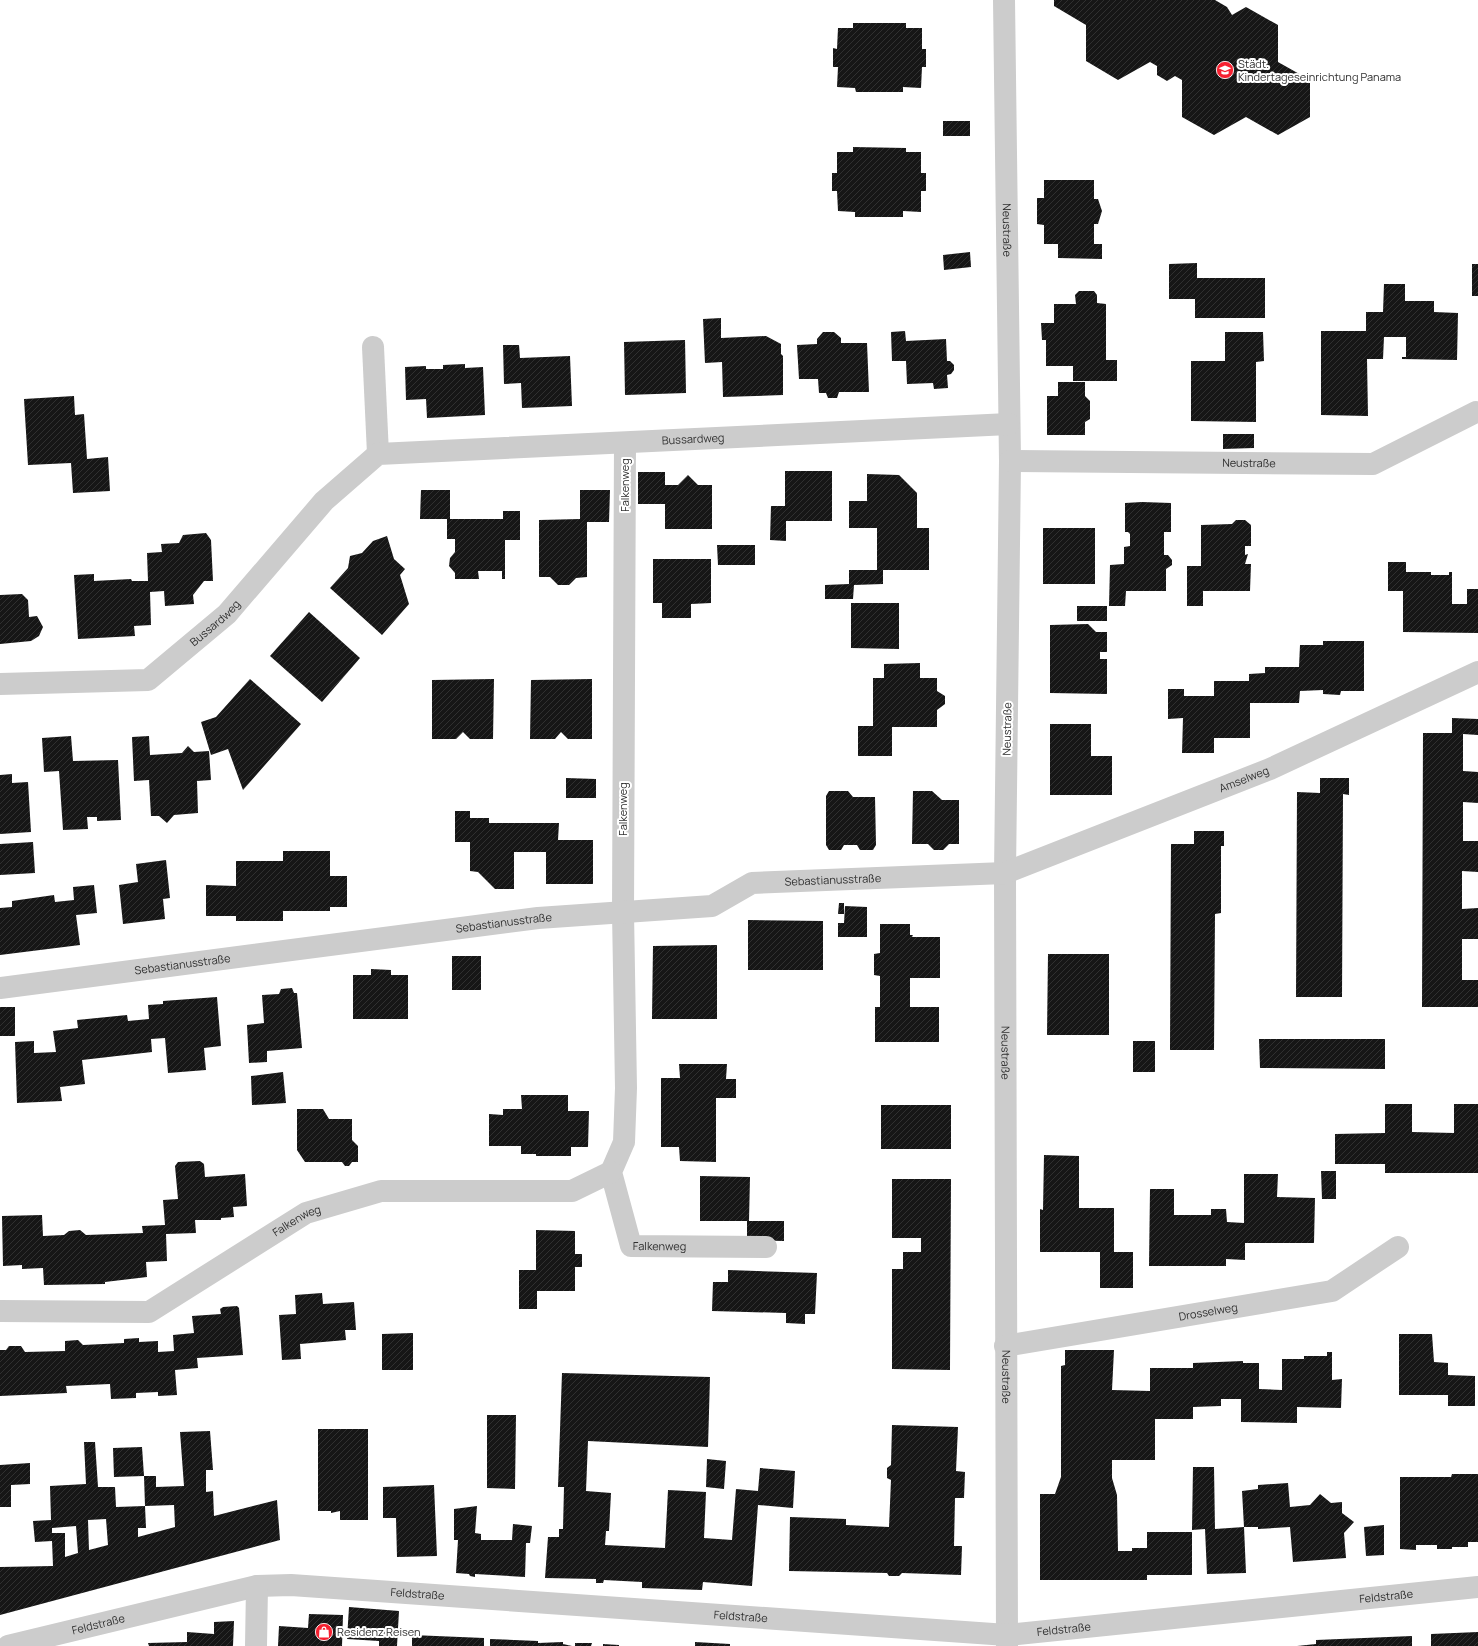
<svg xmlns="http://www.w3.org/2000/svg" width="1478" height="1646" viewBox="0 0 1478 1646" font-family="Manrope,sans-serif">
	<defs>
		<pattern id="building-hatch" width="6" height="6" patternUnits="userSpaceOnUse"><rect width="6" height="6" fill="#161616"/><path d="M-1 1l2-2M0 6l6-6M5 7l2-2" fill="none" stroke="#303030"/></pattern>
	</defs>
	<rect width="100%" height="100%" fill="#fff"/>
	<g fill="url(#building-hatch)" fill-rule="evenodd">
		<polygon points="1054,0 1215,0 1227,7 1232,15 1246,7 1278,25 1278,62 1310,80 1310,117 1278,135 1246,117 1214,135 1182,117 1182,80 1175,76 1167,81 1157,75 1157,66 1150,62 1118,80 1086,61 1086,25 1054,6"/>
		<polygon points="853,23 906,23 906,28 922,28 922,49 926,49 926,67 922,67 921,88 903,87 903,92 856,92 855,88 837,87 838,67 833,67 833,48 837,49 838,28 853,28"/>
		<rect x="943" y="121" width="27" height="15"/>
		<polygon points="853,147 906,148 906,152 921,152 921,173 926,173 926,191 921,191 921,212 903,211 903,217 855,217 855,212 838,211 837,191 832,191 832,173 837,173 837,152 853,152"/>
		<polygon points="1044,180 1094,180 1094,199 1098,199 1102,211 1098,224 1094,224 1094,244 1102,244 1102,259 1058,258 1058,244 1044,244 1044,225 1037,224 1037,198 1044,198"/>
		<polygon points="970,252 971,267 944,270 943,255"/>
		<polygon points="1197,263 1197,278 1265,278 1265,318 1195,318 1195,299 1169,299 1169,264"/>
		<rect x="1472" y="264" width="6" height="32"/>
		<polygon points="1384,284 1405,284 1405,301 1434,301 1434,312 1458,313 1457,360 1402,359 1402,357 1406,357 1406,337 1384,337 1383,359 1367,359 1368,416 1321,415 1321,331 1366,331 1366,312 1383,312"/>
		<polygon points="1079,291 1094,291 1097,295 1097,303 1106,304 1106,360 1117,360 1117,381 1073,381 1073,366 1046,366 1046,340 1042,340 1041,323 1054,323 1054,304 1076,304 1075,295"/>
		<polygon points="721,318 721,338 766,336 781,344 781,354 783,356 783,395 723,397 722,362 705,363 703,319"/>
		<polygon points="905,331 906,341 946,339 947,361 950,361 954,365 954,370 951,374 947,375 948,388 934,389 933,383 907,384 906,361 892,361 891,332"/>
		<polygon points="823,332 834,332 841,338 841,343 867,343 869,392 839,392 837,398 828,398 826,393 819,393 818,379 799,379 797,345 817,344 817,339"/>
		<polygon points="1225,332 1263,332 1264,361 1256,362 1256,422 1191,421 1191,361 1225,361"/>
		<polygon points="685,340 686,393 625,395 624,342"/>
		<polygon points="503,345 519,345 520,358 570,356 572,406 522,408 521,383 504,384"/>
		<polygon points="465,364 465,368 483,367 485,415 427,418 426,399 406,400 405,367 426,366 426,369 443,369 443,365"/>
		<polygon points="1058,382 1085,382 1085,396 1090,401 1090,419 1085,422 1085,435 1047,435 1047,396 1058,396"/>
		<polygon points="74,396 75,415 84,414 87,459 108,457 110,491 73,493 71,463 28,465 24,399"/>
		<polygon points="1223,434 1254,434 1254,448 1223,449"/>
		<polygon points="785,471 832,471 832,521 786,521 786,541 770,540 771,506 785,506"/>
		<polygon points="638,472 665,472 665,485 678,485 688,475 698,485 712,485 712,529 665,529 665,504 638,504"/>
		<polygon points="867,474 899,475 917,493 917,528 929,528 929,570 883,570 883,584 854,585 853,599 825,599 825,585 849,584 849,570 877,570 877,528 849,528 849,501 867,501"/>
		<polygon points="421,490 450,490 450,519 503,519 503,511 520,511 520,540 505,540 505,579 502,579 502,571 478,571 479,579 455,579 455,573 449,566 450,558 455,552 455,539 447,539 447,519 420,519"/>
		<polygon points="580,490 610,490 609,522 587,522 587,577 576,578 569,585 558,585 550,577 539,577 539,520 580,519"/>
		<polygon points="1142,502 1171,503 1171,532 1164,532 1164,555 1168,555 1172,560 1172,565 1166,569 1166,591 1126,591 1125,606 1109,606 1110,565 1124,564 1124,547 1130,546 1130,534 1128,532 1125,532 1125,503"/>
		<polygon points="1236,520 1245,520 1251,525 1251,546 1245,546 1245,555 1248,554 1245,564 1251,564 1250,591 1203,591 1203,606 1187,606 1187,566 1201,566 1201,525 1232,524"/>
		<rect x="1043" y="528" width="52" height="56"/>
		<polygon points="206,533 211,540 213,581 204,581 193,595 194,604 165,606 164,591 150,592 151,625 134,626 135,636 78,639 74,575 94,574 94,581 131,579 132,581 148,581 147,553 162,552 161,544 179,543 183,535"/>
		<polygon points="387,536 394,559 405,569 400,575 409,604 382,635 330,588 348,568 350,556 362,553 373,541"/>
		<polygon points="717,545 755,545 755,565 718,565"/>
		<polygon points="653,559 711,559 711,603 691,604 691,618 662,618 662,603 653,603"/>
		<polygon points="1388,562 1406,562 1406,572 1431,572 1431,575 1449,575 1449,572 1452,572 1452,604 1467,604 1467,589 1478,589 1478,633 1403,632 1403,591 1388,591"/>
		<polygon points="22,594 28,600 29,617 37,616 43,627 39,636 31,641 0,644 0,595"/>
		<polygon points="851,603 899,603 899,649 851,648"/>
		<rect x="1077" y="606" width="30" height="15"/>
		<polygon points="309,612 360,658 322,702 270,656"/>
		<polygon points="1088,624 1096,632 1107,632 1107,652 1100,652 1100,659 1107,659 1107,694 1050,693 1050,625"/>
		<polygon points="1323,641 1364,641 1364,691 1341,691 1340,695 1323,694 1323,690 1300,691 1299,703 1250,703 1250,738 1214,738 1214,753 1182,753 1183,718 1168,719 1168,689 1184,689 1184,696 1214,696 1214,681 1249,681 1249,674 1265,673 1265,667 1299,667 1300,645 1323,645"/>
		<polygon points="920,663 920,678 937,678 937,691 945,696 945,704 937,710 937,727 892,727 892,756 858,756 858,726 873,726 873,678 884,678 884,664"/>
		<polygon points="250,679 301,724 243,790 228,749 211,755 201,722 216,717"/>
		<polygon points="494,679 493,739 470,739 463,732 456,739 432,739 432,680"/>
		<polygon points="592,679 592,739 568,739 561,732 555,739 530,739 531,680"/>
		<polygon points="1452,718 1478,719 1478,735 1463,734 1463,771 1478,772 1478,803 1463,802 1463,841 1478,841 1478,872 1462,871 1462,909 1478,908 1478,939 1462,939 1462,980 1478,980 1478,1007 1422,1007 1423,733 1452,733"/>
		<polygon points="1050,724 1091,724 1091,756 1112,756 1112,795 1050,795"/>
		<polygon points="71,736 73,761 118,760 121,820 97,821 97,817 87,817 88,829 63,830 59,771 44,772 42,738"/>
		<polygon points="149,736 150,755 182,753 188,746 194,752 209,751 211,780 197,781 198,813 174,815 167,823 159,816 151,816 149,780 134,781 132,737"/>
		<polygon points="12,774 12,783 28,782 31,832 0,834 0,775"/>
		<polygon points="566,778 596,779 596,798 566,798"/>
		<polygon points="1320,778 1349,778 1349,795 1343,794 1342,997 1296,997 1297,792 1320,793"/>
		<polygon points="829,791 848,791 853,797 875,797 876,845 873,850 860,850 857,845 844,845 841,850 829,850 826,845 826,796"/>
		<polygon points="913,791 932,791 942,800 959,800 959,844 949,844 943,850 934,850 928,844 912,844"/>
		<polygon points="455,811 470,811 470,818 489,818 489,823 559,823 558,840 593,840 593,884 546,884 546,852 514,852 514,889 495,889 478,872 470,871 470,842 455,842"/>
		<polygon points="1194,831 1224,831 1224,846 1221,846 1221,913 1215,914 1214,1050 1170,1050 1171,844 1194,844"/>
		<polygon points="33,842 35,873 0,875 0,844"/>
		<polygon points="283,851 330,851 330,876 347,876 347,907 330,907 330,911 283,911 283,921 236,921 236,916 206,916 206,885 236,886 236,861 283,861"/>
		<polygon points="166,860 170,898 163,899 165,919 123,924 119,885 138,882 136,864"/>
		<polygon points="94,885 97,913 76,915 80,945 0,955 0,908 12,907 12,901 54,895 55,902 74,900 73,887"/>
		<polygon points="839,903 844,903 844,914 838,914"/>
		<polygon points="845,906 867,907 867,937 838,937 838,923 844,923"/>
		<polygon points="748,920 823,921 823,970 748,970"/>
		<polygon points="880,924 910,924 910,935 913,935 912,937 940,937 940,978 910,978 910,1007 939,1007 939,1042 875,1042 875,1007 880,1007 880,976 874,975 874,954 880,953"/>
		<polygon points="717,945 717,1019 652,1019 653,946"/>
		<polygon points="1048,954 1109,954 1109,1035 1047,1035"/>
		<rect x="452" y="956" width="29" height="34"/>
		<polygon points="371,969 391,970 391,975 408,975 408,1019 353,1019 353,975 371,975"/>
		<polygon points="292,988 294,993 297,993 302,1048 267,1051 267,1062 249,1063 247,1025 264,1023 262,995 279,994 281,989"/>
		<polygon points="217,997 221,1046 204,1048 206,1070 168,1073 165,1038 151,1039 152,1052 82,1060 85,1084 60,1087 62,1101 17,1103 15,1042 34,1041 34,1053 56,1052 53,1031 78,1028 77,1020 127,1015 128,1021 149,1019 148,1005 163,1004 163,1001"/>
		<rect x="0" y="1007" width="15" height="29"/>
		<polygon points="1259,1039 1385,1039 1385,1069 1260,1068"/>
		<rect x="1133" y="1041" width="22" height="31"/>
		<polygon points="679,1064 727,1064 726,1079 736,1079 736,1098 716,1098 716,1162 680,1161 679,1147 661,1147 661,1078 680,1078"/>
		<polygon points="283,1072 286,1103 252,1105 251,1076"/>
		<polygon points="521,1095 568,1095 568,1111 589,1111 588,1147 571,1147 571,1156 536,1156 536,1154 521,1154 521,1146 489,1146 489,1114 503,1115 503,1109 522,1109"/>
		<polygon points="1385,1104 1412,1104 1412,1132 1454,1133 1454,1104 1478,1104 1478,1173 1385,1173 1385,1164 1335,1164 1335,1134 1385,1133"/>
		<rect x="881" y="1105" width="70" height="44"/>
		<polygon points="297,1109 323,1109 329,1119 352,1119 352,1140 358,1146 358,1162 352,1162 349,1166 345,1166 342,1162 305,1162 297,1150"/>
		<polygon points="1044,1155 1079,1156 1079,1208 1114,1208 1114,1252 1133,1252 1133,1288 1100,1288 1100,1252 1040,1252 1040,1209 1043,1210"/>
		<polygon points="200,1161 204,1164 205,1177 245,1174 247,1206 233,1207 234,1217 221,1218 221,1220 195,1220 196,1233 166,1234 167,1261 146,1262 147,1277 105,1282 105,1284 44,1285 43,1268 22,1269 22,1265 3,1266 2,1216 42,1215 43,1236 64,1235 69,1231 80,1230 86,1235 143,1233 142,1226 165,1225 163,1200 178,1199 175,1166 178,1162"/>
		<polygon points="1321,1171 1336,1171 1336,1199 1322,1199"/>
		<polygon points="1244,1174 1278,1174 1277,1197 1315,1198 1314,1243 1245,1243 1245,1260 1226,1259 1226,1266 1149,1266 1150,1189 1174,1189 1174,1215 1211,1215 1211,1209 1226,1209 1227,1222 1244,1223"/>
		<polygon points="700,1176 750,1177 749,1221 784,1221 784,1241 747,1240 747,1221 700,1221"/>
		<polygon points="892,1179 951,1179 950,1370 892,1369 892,1269 903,1269 903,1252 921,1252 921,1238 892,1238"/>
		<polygon points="536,1230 575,1231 575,1254 582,1254 582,1267 575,1267 575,1291 537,1291 537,1309 519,1309 519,1270 536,1270"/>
		<polygon points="728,1270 817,1273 815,1314 805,1314 805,1324 786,1323 786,1313 712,1311 713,1282 728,1282"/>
		<polygon points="322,1293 323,1304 354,1302 356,1330 345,1330 346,1340 300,1344 301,1359 282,1360 279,1315 296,1314 295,1295"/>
		<polygon points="237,1306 239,1308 243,1355 197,1358 198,1368 175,1370 177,1395 158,1396 158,1392 136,1393 136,1398 111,1399 110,1384 66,1386 67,1393 0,1396 0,1350 6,1350 9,1346 21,1346 25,1352 65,1351 65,1341 78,1340 83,1345 124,1343 124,1339 139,1338 139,1342 158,1341 158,1352 174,1351 173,1335 194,1333 192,1316 221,1314 220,1309 223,1307"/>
		<polygon points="413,1333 413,1370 382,1370 382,1334"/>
		<polygon points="1399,1334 1432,1334 1434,1362 1448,1363 1448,1375 1475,1376 1475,1406 1448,1406 1448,1395 1399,1395"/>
		<polygon points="1065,1350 1114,1350 1112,1390 1150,1391 1150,1368 1193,1368 1193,1363 1243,1361 1243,1363 1259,1363 1259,1389 1282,1390 1282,1359 1304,1359 1304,1356 1327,1356 1327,1352 1332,1352 1332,1380 1342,1379 1341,1408 1297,1407 1297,1423 1241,1422 1241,1399 1221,1399 1221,1406 1193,1407 1193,1419 1155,1419 1155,1460 1112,1460 1112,1478 1117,1495 1118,1551 1132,1551 1132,1548 1147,1548 1147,1532 1192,1532 1192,1575 1147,1575 1147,1580 1040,1580 1040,1494 1055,1494 1061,1477 1061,1366 1065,1365"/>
		<polygon points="562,1373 710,1377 708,1447 588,1441 586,1491 611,1493 609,1531 606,1531 605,1545 665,1548 668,1490 706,1492 704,1538 732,1540 736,1489 758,1491 760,1468 795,1471 793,1508 758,1505 752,1586 703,1582 702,1590 642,1588 642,1582 604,1580 603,1583 596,1583 596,1579 545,1578 548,1537 559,1537 559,1529 563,1529 564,1487 558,1487"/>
		<polygon points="487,1415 516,1415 515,1489 487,1488"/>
		<polygon points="892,1425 958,1427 956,1471 965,1472 964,1498 955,1498 954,1546 962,1546 961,1575 902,1573 899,1576 889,1576 887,1573 789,1571 790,1517 846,1519 846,1525 889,1527 891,1480 887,1478 887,1468 891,1465"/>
		<polygon points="318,1429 368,1429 368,1520 340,1520 340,1511 331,1513 331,1511 318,1511"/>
		<path d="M 210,1431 L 213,1470 L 206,1470 L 206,1492 L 213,1491 L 214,1516 L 277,1500 L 280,1540 L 0,1615 L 0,1567 L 53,1566 L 52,1541 L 35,1542 L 33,1521 L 51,1520 L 50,1486 L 86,1484 L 84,1442 L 95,1442 L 98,1487 L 115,1487 L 116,1507 L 145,1506 L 146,1528 L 138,1528 L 138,1537 L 175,1527 L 174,1505 L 145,1506 L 144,1476 L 156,1476 L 156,1487 L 184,1486 L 180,1432 ZM 106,1519 L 108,1545 L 89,1550 L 88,1520 ZM 76,1526 L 78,1553 L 65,1557 L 65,1533 L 52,1533 L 52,1528 Z"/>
		<polygon points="142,1447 144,1476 114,1477 113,1448"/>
		<polygon points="707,1459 726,1461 724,1489 706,1487"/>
		<polygon points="30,1463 30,1484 11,1485 11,1507 0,1507 0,1465"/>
		<polygon points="1193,1467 1214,1467 1215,1529 1244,1527 1246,1573 1207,1574 1205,1529 1192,1530"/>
		<polygon points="1452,1474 1478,1474 1478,1542 1468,1542 1468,1547 1452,1547 1452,1549 1437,1549 1437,1545 1416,1545 1416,1550 1400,1549 1400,1477 1451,1477"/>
		<polygon points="1288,1483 1290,1507 1310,1505 1320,1494 1331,1503 1342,1502 1342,1513 1354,1522 1344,1533 1346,1558 1293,1562 1290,1527 1258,1529 1258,1527 1244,1527 1242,1491 1258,1489 1258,1485"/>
		<polygon points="434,1485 437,1556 397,1557 396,1518 383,1518 383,1487"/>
		<polygon points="477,1506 475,1533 481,1534 481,1540 512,1540 513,1524 532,1526 530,1543 526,1543 525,1577 475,1574 475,1577 470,1576 469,1574 456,1573 458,1540 454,1540 454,1509"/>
		<polygon points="1384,1525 1384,1555 1366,1556 1364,1527"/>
		<polygon points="349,1607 399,1611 397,1646 379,1646 379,1641 347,1639"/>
		<polygon points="309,1614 343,1615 342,1646 278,1646 279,1626 308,1628"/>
		<polygon points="234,1621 233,1646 149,1646 148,1643 187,1642 187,1632 214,1634 214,1622"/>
		<polygon points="1478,1632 1478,1646 1431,1646 1431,1634"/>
		<polygon points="412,1635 484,1638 484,1646 412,1646"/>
		<polygon points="1412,1636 1412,1646 1297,1646 1316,1644 1316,1640"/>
		<polygon points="490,1639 538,1641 538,1643 563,1642 563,1644 572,1646 490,1646"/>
		<polygon points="695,1642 730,1644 730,1646 695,1646"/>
		<polygon points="575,1643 592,1643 591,1646 575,1646"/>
		<polygon points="603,1644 619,1645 619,1646 603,1646"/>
	</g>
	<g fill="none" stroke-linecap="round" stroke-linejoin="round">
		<g stroke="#ccc" stroke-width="22">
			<path id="s1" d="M 1004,0 L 1010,461 L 1005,873 L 1007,1646"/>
			<polyline points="373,347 378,454"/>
			<path id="s2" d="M 625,443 L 623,912 L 626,1088 L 624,1142 L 611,1172 L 631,1246 L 766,1247"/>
			<path id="s3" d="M 1010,461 L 1373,464 L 1476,412"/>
			<path id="s4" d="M 0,684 L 148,680 L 227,614 L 324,501 L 378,454 L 1009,424"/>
			<path id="s5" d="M 0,988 L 538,918 L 712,906 L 752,883 L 1005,873 L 1270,769 L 1478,672"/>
			<path id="s6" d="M 0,1311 L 149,1312 L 306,1213 L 381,1191 L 572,1191 L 611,1172"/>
			<path id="s7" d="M 1005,1346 L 1332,1291 L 1398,1247"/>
			<path id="s8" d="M 8,1646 L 257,1586 L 291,1585 L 1007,1635 L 1478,1587"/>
			<polyline points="256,1646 257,1586"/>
		</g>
	</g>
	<defs>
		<symbol id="school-disc" viewBox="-11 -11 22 22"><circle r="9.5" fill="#f62131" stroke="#fff"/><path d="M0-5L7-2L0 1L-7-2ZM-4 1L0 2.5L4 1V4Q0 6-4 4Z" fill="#fff"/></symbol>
		<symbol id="shop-disc" viewBox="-11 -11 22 22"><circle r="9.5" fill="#f62131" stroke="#fff"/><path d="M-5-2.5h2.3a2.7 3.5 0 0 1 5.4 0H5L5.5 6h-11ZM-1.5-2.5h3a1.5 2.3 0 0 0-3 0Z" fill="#fff"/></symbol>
	</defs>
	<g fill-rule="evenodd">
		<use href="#school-disc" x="1215" y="60" width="20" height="20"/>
		<use href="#shop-disc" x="314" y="1622" width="20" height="20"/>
	</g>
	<g text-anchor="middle" stroke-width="4" stroke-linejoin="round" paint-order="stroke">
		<g font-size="11" fill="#2f2f2f" stroke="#fff" text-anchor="start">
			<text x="1238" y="68">Städt.<tspan x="1238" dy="13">Kindertageseinrichtung Panama</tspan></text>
			<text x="337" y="1636">Residenz Reisen</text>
		</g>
		<g font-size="11" fill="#2f2f2f" stroke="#fff">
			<text dy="4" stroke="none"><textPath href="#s1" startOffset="230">Neustraße</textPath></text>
			<text dy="4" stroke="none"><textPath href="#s4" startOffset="787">Bussardweg</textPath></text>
			<text dy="4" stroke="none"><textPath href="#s3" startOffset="239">Neustraße</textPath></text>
			<text transform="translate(625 485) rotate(-90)" y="4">Falkenweg</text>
			<text dy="4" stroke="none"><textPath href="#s4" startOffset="236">Bussardweg</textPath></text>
			<text transform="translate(1007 729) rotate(-89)" y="4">Neustraße</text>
			<text dy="4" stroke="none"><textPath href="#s5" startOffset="1273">Amselweg</textPath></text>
			<text transform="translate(623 809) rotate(-90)" y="4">Falkenweg</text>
			<text dy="4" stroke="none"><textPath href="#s5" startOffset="844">Sebastianusstraße</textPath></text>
			<text dy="4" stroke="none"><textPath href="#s5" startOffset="508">Sebastianusstraße</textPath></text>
			<text dy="4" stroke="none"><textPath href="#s5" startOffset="184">Sebastianusstraße</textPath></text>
			<text dy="4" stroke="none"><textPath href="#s1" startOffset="1053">Neustraße</textPath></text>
			<text dy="4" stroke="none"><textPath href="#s6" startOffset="323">Falkenweg</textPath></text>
			<text dy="4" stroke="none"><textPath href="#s2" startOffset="837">Falkenweg</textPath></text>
			<text dy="4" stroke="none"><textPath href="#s7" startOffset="206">Drosselweg</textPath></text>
			<text dy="4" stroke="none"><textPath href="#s1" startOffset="1377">Neustraße</textPath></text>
			<text dy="4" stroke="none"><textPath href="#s8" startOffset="417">Feldstraße</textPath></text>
			<text dy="4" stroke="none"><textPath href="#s8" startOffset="1389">Feldstraße</textPath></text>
			<text dy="4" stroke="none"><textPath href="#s8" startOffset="741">Feldstraße</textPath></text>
			<text dy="4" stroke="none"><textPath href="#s8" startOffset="93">Feldstraße</textPath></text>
			<text dy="4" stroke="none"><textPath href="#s8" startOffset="1065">Feldstraße</textPath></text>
		</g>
	</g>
</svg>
